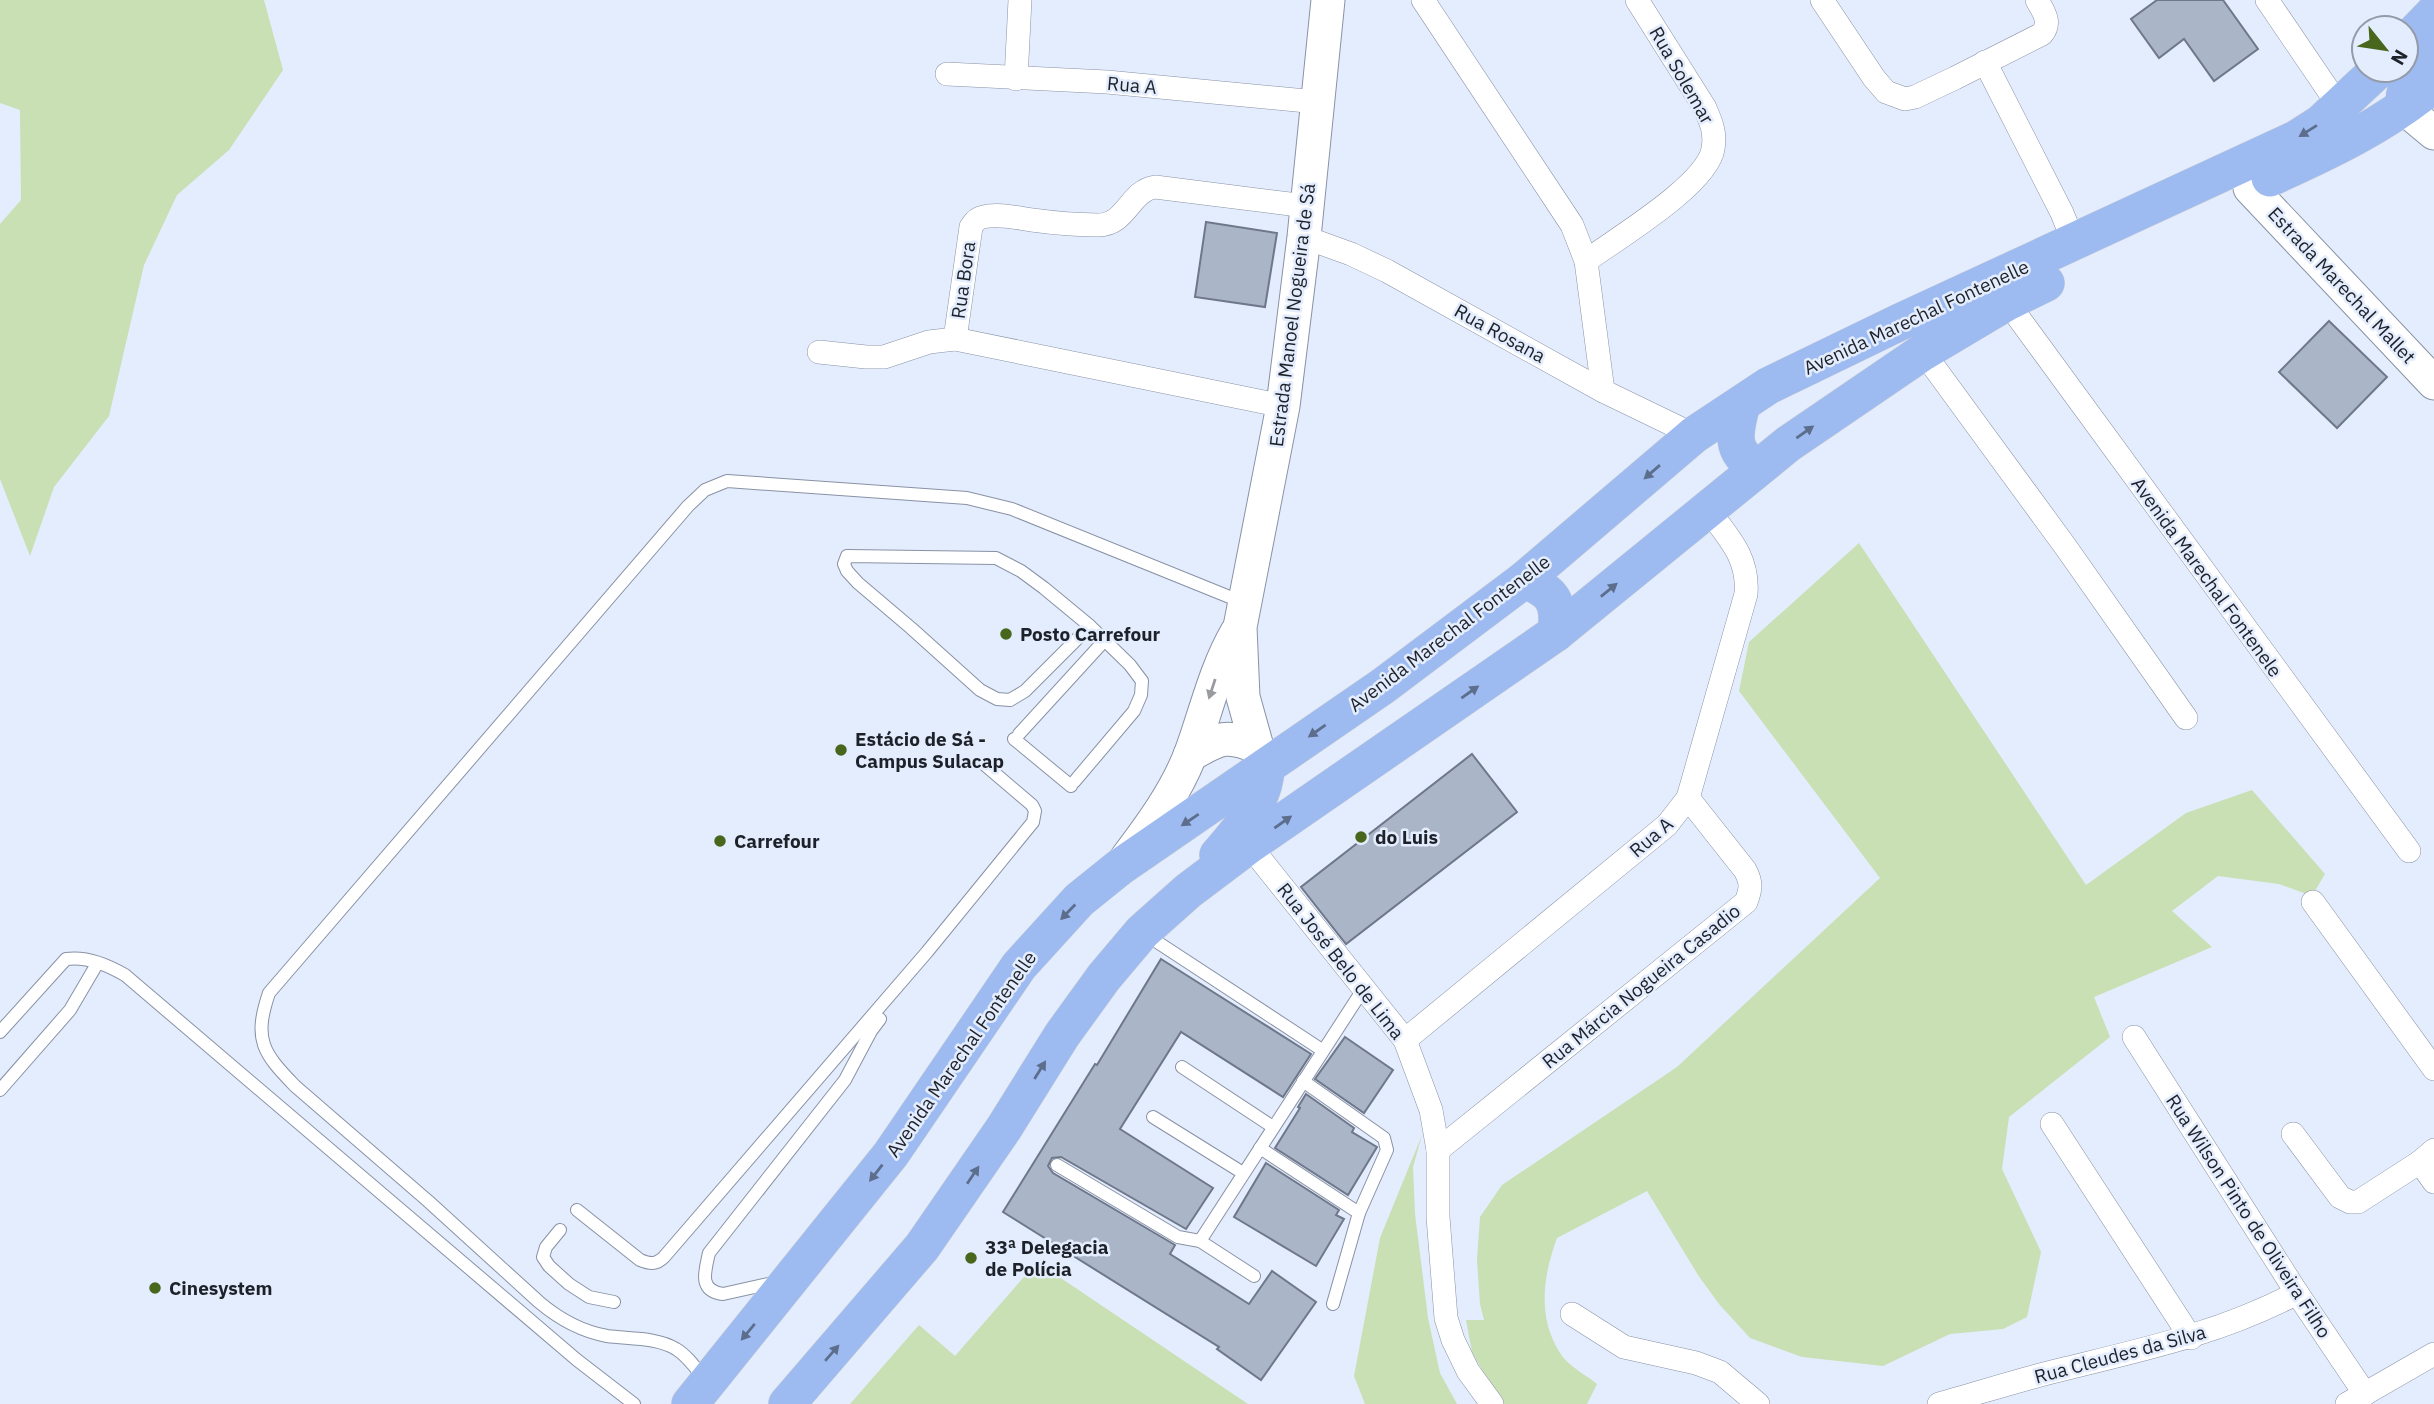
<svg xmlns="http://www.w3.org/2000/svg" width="2434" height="1404" viewBox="0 0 2434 1404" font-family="'IBM Plex Sans',sans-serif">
	<rect width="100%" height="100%" fill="#e4edfd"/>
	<g fill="#c9dfb4">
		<polygon points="0,0 264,0 283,70 229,150 177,195 144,265 109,416 54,487 30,556 0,479 0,224 21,200 20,110 0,103"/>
		<path d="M 1859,543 L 2086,885 L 2186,813 L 2252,790 L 2325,874 L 2312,896 L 2279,884 L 2218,876 L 2172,911 L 2212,947 L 2094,997 L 2110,1037 L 2009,1117 L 2002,1169 L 2041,1252 L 2027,1317 L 2003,1329 L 1950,1334 L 1883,1366 L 1802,1357 L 1750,1338 L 1719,1304 L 1698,1275 L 1647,1191 L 1557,1238 C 1543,1276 1537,1317 1560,1353 C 1567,1365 1586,1375 1597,1384 L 1587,1404 L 1503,1404 L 1499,1401 L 1472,1352 L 1466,1320 L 1484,1320 L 1480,1304 L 1477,1260 L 1480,1217 L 1502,1185 L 1677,1067 L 1880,878 L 1739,691 L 1749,642 Z"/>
		<polygon points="1422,1135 1413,1167 1415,1214 1428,1318 1440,1373 1457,1404 1365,1404 1354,1376 1380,1238"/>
		<polygon points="1037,1262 1248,1404 850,1404 919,1325 955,1356"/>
	</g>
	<g fill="#aab5c8" stroke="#6e788a" stroke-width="2">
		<polygon points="2157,0 2223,0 2258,49 2214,81 2184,39 2159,58 2131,19"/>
		<polygon points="1206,222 1277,233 1265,307 1195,297"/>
		<polygon points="2329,321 2387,377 2337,428 2279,372"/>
		<polygon points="1472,754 1517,812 1346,944 1301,887"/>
		<polygon points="1161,959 1311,1054 1283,1097 1181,1032 1120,1129 1213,1188 1186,1229 1061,1157 1052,1158 1048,1166 1053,1173 1175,1245 1170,1254 1249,1304 1272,1271 1316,1302 1261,1380 1217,1349 1219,1347 1003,1212 1095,1064 1097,1065"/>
		<polygon points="1345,1037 1393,1070 1364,1113 1315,1079"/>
		<polygon points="1306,1094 1354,1128 1352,1132 1377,1147 1348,1195 1275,1148 1300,1108 1298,1107"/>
		<polygon points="1266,1163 1339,1210 1336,1215 1344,1219 1316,1266 1234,1217"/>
	</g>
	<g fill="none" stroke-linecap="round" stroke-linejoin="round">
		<defs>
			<g id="lane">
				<polyline points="1019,734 1104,641"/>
				<polyline points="1014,739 1071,786"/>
				<polyline points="1074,782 1134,711 1141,695 1142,681 1130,665 1090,626 1044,588 1021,571 996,558 847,556 844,564 847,571 858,583 911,628 980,690 997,699 1010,700 1025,691 1090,626"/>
				<polyline points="1145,934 1322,1050"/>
				<path d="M 0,1032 L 66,959 C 86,956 108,965 125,975 L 577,1360 L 634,1404"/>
				<polyline points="1182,1067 1273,1127"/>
				<polyline points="1303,1081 1384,1138 1387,1150 1359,1213 1333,1304"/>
				<polyline points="0,1090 70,1010 97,964"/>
				<polyline points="1153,1117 1243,1173"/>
				<polyline points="1260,1148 1359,1213"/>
				<polyline points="1057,1165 1178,1237 1200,1241 1254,1276"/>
				<path d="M 577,1210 L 640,1260 C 650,1264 656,1265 664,1257 L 927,952 L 1033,822 L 1035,811 L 1032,805 L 985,765"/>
				<polyline points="560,1230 546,1247 543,1257 549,1266 569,1284 589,1297 614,1302"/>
				<polyline points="1200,1241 1364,988"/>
				<path d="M 777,1282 L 723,1294 C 698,1291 705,1271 709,1253 L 845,1080 L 871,1031 L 880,1019"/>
				<path d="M 706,1381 C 697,1370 688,1356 676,1349 C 657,1337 628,1339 607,1336 C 580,1331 559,1319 539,1302 L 428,1201 L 295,1086 C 263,1053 253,1040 269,993 L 688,506 L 705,490 L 727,481 L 967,498 L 1012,509 L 1242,602"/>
			</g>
			<g id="street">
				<polyline points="1423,0 1572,225 1586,261 1603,391"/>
				<path d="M 1822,0 L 1874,78 L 1886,92 L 1905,99 L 1915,97 L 1955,78 L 2042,34 C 2052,22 2043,11 2037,0"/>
				<polyline points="2267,0 2339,106"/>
				<polyline points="1985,62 2062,213 2074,243"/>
				<polyline points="947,74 1107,82 1317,102"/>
				<polyline points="1016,79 1020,0"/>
				<polyline points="1304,237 1351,254 1387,271 1603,391 1694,435"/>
				<path d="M 1586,261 C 1616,239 1707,185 1713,149 C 1716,133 1711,122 1705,108 L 1637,0"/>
				<polyline points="2007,302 2409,851"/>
				<path d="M 955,339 L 971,227 C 974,222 977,218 983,217 C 998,213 1017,218 1032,220 C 1054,223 1076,225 1098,225 C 1127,225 1129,191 1155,187 L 1306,206"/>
				<polyline points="819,352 866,357 884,357 929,342 955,339 1283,406"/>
				<polyline points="1923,352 2065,546 2186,718"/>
				<polyline points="1249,845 1405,1040 1431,1110 1438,1150 1438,1217 1446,1318 1453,1340 1468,1371 1492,1404"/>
				<polyline points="2313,902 2434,1069"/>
				<polyline points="2134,1037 2297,1293 2365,1394"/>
				<path d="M 1405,1040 L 1667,825 L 1688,798 L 1746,594 C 1749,558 1729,538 1708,510"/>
				<polyline points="2052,1124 2191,1338"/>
				<polyline points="2293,1134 2340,1197 2350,1202 2358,1202 2420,1162 2434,1150"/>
				<path d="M 1438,1150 L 1746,902 C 1751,889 1752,883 1745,870 L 1688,798"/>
				<polyline points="2420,1162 2434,1182"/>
				<polyline points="1572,1314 1624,1347 1696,1363 1720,1372 1758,1404"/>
				<path d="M 1939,1404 C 1982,1392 2025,1378 2068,1368 C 2150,1348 2222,1332 2297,1293"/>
				<polyline points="2347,1404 2434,1354"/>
			</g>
			<g id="secondary">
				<polyline points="2404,108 2434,133"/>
				<polyline points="2250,188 2434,383"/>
				<path d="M 1190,755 C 1218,739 1226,733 1257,747"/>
				<polyline points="1266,767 1257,747 1243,697 1240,627 1283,406 1304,237 1328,0"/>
				<path d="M 1126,859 C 1151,826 1176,792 1191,753 C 1206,712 1215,670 1237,632"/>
			</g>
			<g id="primary">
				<polyline points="2406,42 2434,13"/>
				<path d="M 2404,101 C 2404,82 2421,66 2434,53"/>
				<path d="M 2270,178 C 2330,151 2383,126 2434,84"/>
				<path d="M 1742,404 C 1735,430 1728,453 1758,467"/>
				<path d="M 1524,580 C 1553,591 1560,602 1556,633"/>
				<path d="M 1218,855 C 1239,831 1266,800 1266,767"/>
				<polyline points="690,1404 891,1154 1019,966 1079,900 1120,867 1383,686 1524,580 1694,435 1768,386 1900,322 2296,139 2321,123 2378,70"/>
				<polyline points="787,1404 922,1247 1004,1128 1062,1035 1104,977 1142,932 1188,891 1249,845 1556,633 1788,444 1923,352 2007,302 2046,283"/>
			</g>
		</defs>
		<use href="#lane" stroke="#8892a5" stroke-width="14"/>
		<use href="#street" stroke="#8892a5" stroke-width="24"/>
		<use href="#secondary" stroke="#8892a5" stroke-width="35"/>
		<use href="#primary" stroke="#d2d3d4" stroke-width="38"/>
		<use href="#lane" stroke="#fff" stroke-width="12"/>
		<use href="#street" stroke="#fff" stroke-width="23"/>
		<use href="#secondary" stroke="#fff" stroke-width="33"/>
		<use href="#primary" stroke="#9dbaf1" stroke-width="37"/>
	</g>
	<defs><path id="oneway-solid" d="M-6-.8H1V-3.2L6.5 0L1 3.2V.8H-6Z" transform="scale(1.75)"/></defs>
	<g fill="#5d6e8d">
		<use href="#oneway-solid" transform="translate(2308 131) rotate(148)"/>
		<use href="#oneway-solid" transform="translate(1805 432) rotate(-35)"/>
		<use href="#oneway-solid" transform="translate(1652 472) rotate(139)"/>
		<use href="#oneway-solid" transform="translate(1609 590) rotate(-39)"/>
		<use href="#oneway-solid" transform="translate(1470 692) rotate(-35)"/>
		<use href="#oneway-solid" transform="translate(1317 731) rotate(145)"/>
		<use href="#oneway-solid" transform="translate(1190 820) rotate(146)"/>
		<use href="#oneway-solid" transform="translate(1283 822) rotate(-35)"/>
		<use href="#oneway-solid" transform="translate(1068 912) rotate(134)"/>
		<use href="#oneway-solid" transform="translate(1040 1070) rotate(-58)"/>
		<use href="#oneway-solid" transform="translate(876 1173) rotate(128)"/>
		<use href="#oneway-solid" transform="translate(973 1175) rotate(-56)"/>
		<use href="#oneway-solid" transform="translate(748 1332) rotate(130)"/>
		<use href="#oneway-solid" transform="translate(832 1353) rotate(-49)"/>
	</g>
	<use fill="#999b9f" href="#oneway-solid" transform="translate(1212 689) rotate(108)"/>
	<g fill="#48671d" stroke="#e4edfd" stroke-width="2.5">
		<circle cx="1006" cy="634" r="7"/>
		<circle cx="841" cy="750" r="7"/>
		<circle cx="1361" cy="837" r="7"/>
		<circle cx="720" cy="841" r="7"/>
		<circle cx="971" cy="1258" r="7"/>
		<circle cx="155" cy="1288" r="7"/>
	</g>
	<g text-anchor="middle" stroke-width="5" stroke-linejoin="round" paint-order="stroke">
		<g font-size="19" fill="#1d2129" stroke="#e4edfd">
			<text transform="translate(1682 75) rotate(60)" y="7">Rua Solemar</text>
			<text transform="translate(1132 85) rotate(5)" y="7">Rua A</text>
			<text transform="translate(963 280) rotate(-82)" y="7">Rua Bora</text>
			<text transform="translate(2342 285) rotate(47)" y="7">Estrada Marechal Mallet</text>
			<text transform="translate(1292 315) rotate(-83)" y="7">Estrada Manoel Nogueira de Sá</text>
			<text transform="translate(1916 317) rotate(-25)" y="7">Avenida Marechal Fontenelle</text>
			<text transform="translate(1500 333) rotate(29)" y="7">Rua Rosana</text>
			<text transform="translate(2207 577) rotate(54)" y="7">Avenida Marechal Fontenele</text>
			<text transform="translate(1449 633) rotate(-37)" y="7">Avenida Marechal Fontenelle</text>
			<text transform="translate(1651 837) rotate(-41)" y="7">Rua A</text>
			<text transform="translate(1341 961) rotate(52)" y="7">Rua José Belo de Lima</text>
			<text transform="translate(1641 986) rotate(-39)" y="7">Rua Márcia Nogueira Casadio</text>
			<text transform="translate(961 1054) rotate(-55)" y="7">Avenida Marechal Fontenelle</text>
			<text transform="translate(2249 1216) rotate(57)" y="7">Rua Wilson Pinto de Oliveira Filho</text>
			<text transform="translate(2120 1354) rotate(-15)" y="7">Rua Cleudes da Silva</text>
		</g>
		<g font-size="19" font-weight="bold" fill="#1d2129" stroke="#e4edfd" text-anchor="start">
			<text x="1020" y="641">Posto Carrefour</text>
			<text x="855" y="746">Estácio de Sá -<tspan x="855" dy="22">Campus Sulacap</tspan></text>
			<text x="1375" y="844">do Luis</text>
			<text x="734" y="848">Carrefour</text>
			<text x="985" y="1254">33ª Delegacia<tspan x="985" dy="22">de Polícia</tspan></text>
			<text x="169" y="1295">Cinesystem</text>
		</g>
	</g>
	<g transform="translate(2385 49) rotate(120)"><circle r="33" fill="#e4edfd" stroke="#949ba8" stroke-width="2"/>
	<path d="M0-5L12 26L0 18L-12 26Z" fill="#48671d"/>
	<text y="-10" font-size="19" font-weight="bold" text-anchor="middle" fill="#1d2129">N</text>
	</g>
</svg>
